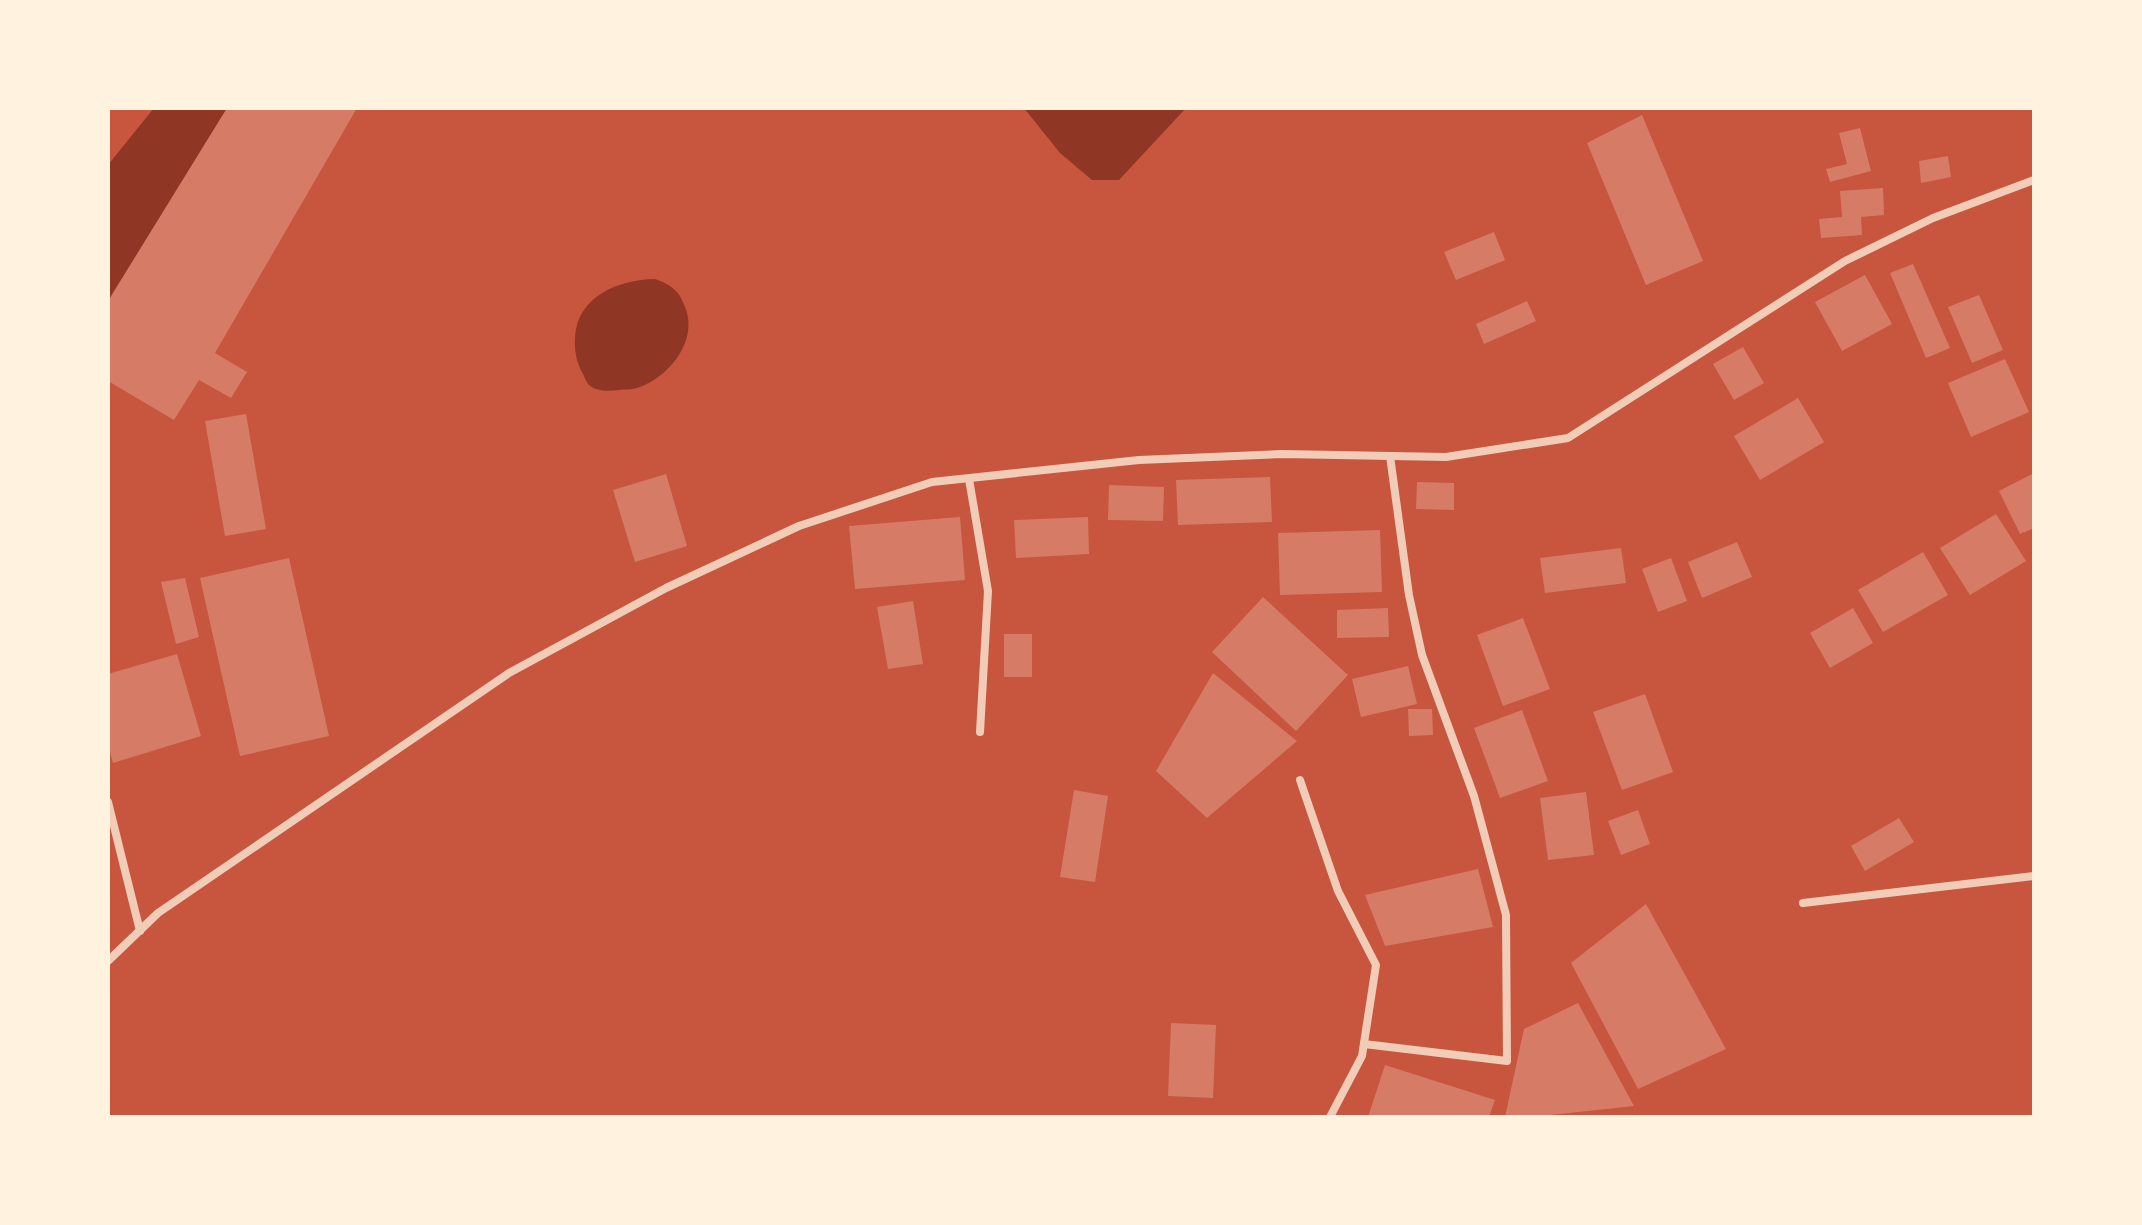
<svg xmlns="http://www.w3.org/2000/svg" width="2142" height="1225" viewBox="0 0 2142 1225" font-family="'Archivo Narrow',sans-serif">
	<rect width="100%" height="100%" fill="#c8553d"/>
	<g fill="#8f3625">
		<polygon points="154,108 259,108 108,326 108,165"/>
		<polygon points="1024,108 1186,108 1119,180 1092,180 1060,153"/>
		<path d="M 655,279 C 671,285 679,290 685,307 C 699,340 669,378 637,388 C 632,390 624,389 619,390 C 609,391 597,392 589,385 C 586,382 585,378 583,374 C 577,364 574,350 575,338 C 577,296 618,280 655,279 Z"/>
	</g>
	<g fill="#d67c66">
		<polygon points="227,108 357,108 215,353 247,372 231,398 199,380 174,420 108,381 108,301"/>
		<polygon points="1642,115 1703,261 1646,285 1587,143"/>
		<polygon points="1860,128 1871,171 1830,182 1826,169 1847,164 1839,133"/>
		<polygon points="1948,156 1951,177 1921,183 1919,161"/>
		<polygon points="1883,188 1884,215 1861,217 1862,235 1821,238 1819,219 1842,217 1840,191"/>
		<polygon points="1494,232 1505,260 1456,280 1444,252"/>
		<polygon points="1913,264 1950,348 1926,358 1890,273"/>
		<polygon points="1865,275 1892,324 1842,351 1815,302"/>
		<polygon points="1979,295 2003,350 1972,363 1948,307"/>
		<polygon points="1527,301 1536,321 1484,344 1476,324"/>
		<polygon points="1743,347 1764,383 1734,400 1713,364"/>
		<polygon points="2005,359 2029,412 1971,437 1948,383"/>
		<polygon points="1798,398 1824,442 1760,480 1734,436"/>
		<polygon points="246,414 266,529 225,536 205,421"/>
		<polygon points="2034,473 2034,528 2020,534 1999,491"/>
		<polygon points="666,474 687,546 635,562 613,490"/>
		<polygon points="1270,477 1272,522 1178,525 1176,480"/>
		<polygon points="1417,482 1454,483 1454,510 1416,509"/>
		<polygon points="1109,485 1164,487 1163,521 1108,520"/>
		<polygon points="1996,514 2026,561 1970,595 1940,548"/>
		<polygon points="960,517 965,580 855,589 849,526"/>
		<polygon points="1088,517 1089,554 1016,558 1014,520"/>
		<polygon points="1380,530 1382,592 1280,595 1278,533"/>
		<polygon points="1737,542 1752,577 1702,598 1688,562"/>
		<polygon points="1621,548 1626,583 1545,593 1540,558"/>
		<polygon points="1923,552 1948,595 1883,632 1858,590"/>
		<polygon points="289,558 329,736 240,756 200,578"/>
		<polygon points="1671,558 1687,601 1658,612 1642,569"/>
		<polygon points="185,578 199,637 176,644 161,582"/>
		<polygon points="1263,597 1348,675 1296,731 1212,652"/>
		<polygon points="913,601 923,664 888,669 877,607"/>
		<polygon points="1388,608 1389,637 1337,638 1337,610"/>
		<polygon points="1853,608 1873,643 1830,668 1810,633"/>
		<polygon points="1523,618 1550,689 1503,706 1477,635"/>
		<rect x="1004" y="634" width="28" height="43"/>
		<polygon points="177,654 201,736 113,763 108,745 108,674"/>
		<polygon points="1408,666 1417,704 1361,717 1352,679"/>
		<polygon points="1213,673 1297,741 1207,818 1156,771"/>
		<polygon points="1645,694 1673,772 1622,790 1593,712"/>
		<polygon points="1408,709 1432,709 1433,735 1409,736"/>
		<polygon points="1522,710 1548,781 1500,798 1474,728"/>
		<polygon points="1074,790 1108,796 1095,882 1060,877"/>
		<polygon points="1586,792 1594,855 1548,860 1540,798"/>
		<polygon points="1638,810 1650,844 1621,855 1608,821"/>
		<polygon points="1899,818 1914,842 1865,871 1851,846"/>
		<polygon points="1478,869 1493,927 1385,946 1365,895"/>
		<polygon points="1646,904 1726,1049 1638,1089 1571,963"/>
		<polygon points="1578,1003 1634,1106 1532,1117 1505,1117 1524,1029"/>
		<polygon points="1171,1023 1216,1025 1213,1098 1168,1096"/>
		<polygon points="1385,1065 1495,1100 1489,1117 1368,1117"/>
	</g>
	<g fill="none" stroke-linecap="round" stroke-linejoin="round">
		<g stroke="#f1ccb7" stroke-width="8">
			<polyline points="969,479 988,591 980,732"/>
			<polyline points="1300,780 1338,891 1376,965 1362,1056 1330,1117"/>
			<polyline points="108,802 140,931"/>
			<polyline points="1803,903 2034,876"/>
			<polyline points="108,961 158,913 509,673 666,588 799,526 932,482 1139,460 1282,454 1446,457 1568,438 1845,261 1933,218 2034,180"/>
			<polyline points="1364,1044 1507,1061 1506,915 1474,796 1422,655 1409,595 1390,456"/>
		</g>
	</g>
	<rect width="2142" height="1225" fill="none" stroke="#fff3e0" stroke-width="220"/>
</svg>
